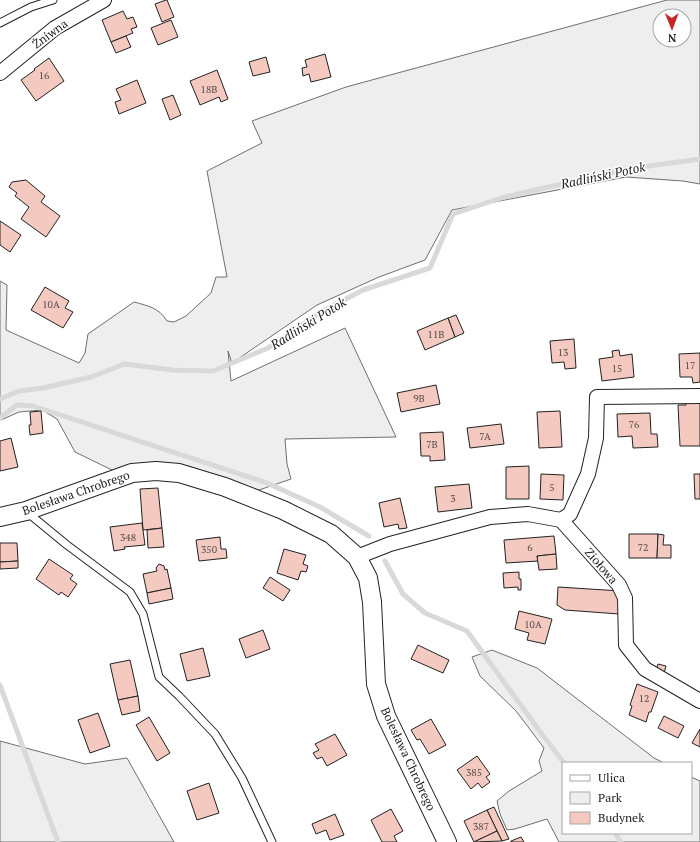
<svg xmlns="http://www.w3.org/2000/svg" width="700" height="842" viewBox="0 0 700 842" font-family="'PT Serif',serif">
	<rect width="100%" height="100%" fill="#fff"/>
	<g fill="#eee" stroke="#6f6f6f" fill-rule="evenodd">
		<path d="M 667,0 L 700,0 L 700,184 L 683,181 L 626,177 L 452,210 L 425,260 L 379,277 L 317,305 L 232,363 L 228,351 L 231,381 L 345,328 L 396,437 L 285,439 L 287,464 L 291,479 L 259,490 L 188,466 L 139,464 L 114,471 L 75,452 L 57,419 L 42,410 L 19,412 L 1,420 L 0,419 L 0,281 L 7,285 L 6,330 L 79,363 L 85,353 L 88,334 L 134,302 C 149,306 159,308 167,321 L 174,322 L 186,316 L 211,293 L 216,277 L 227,277 L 207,171 L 262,143 L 252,121 L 346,87 ZM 660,16 L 684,16 L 684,40 L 660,40 Z"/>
		<polygon points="492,650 537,668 654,758 664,763 563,763 563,833 691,833 691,777 700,781 700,842 559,842 547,819 515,829 507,830 500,814 497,801 509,791 542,771 539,761 544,748 516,711 480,676 472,657"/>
		<polygon points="0,741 85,764 127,758 174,842 0,842"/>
	</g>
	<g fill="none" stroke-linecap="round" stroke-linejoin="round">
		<g stroke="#d9d9d9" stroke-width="5">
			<polyline points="0,399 19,391 43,388 91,377 124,364 173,370 213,371 268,348 321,312 363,290 430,268 453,214 501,198 627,169 700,159"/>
			<polyline points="0,418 17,405 33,406 267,483 320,507 369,536"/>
			<polyline points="385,561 403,594 425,613 467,631 538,729 564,763"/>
			<polyline points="0,685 58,842"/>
			<polyline points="615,833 621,842"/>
		</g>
	</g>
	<g fill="#f3c9c0" stroke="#222">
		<polygon points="166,0 167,0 174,17 162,22 155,4"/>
		<polygon points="123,11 127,19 133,17 137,27 131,29 133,33 111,42 102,20"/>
		<polygon points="171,20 178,37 158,45 151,28"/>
		<polygon points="126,36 131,47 116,53 111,42"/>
		<polygon points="325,54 331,77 311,82 309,74 303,76 302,68 307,67 305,60"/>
		<polygon points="266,57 270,72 253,76 249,62"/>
		<polygon points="49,58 64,81 36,101 21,80 35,70 34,69"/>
		<polygon points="217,70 228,99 221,102 219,97 200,105 190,81"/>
		<polygon points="137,80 146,103 119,114 115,102 121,100 116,89"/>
		<polygon points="173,95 181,115 170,120 162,99"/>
		<polygon points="26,180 45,196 41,202 60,216 46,237 21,219 29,207 15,196 17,193 9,187 12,182"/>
		<polygon points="0,221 21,235 10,252 0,245"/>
		<polygon points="45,287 69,301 65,308 73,312 63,328 31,310"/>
		<polygon points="456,315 464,333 455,337 448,318"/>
		<polygon points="448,318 455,337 425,350 417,331"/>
		<polygon points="574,339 576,368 565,369 564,362 552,363 550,341"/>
		<polygon points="619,350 620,356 632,354 634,377 602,381 599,359 613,357 612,351"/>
		<polygon points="700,353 700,382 693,383 692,377 680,377 679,354"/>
		<polygon points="436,385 440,404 401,412 397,393"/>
		<polygon points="686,399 700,400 700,446 680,446 678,405 686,405"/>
		<polygon points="41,411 43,433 30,435 29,425 31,425 30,412"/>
		<polygon points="560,411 562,447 539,448 537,412"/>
		<polygon points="650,413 651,434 657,434 658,447 633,448 632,436 618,437 617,414"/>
		<polygon points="501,424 504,444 470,448 467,428"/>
		<polygon points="443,432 445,460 430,461 430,456 421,456 420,433"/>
		<polygon points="11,438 18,467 0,471 0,441"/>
		<polygon points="529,466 529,499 506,499 506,467"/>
		<polygon points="541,474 564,475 563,500 540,499"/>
		<polygon points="694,474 700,474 700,499 695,499"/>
		<polygon points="469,484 472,508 438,512 435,487"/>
		<polygon points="158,488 162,528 143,530 140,489"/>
		<polygon points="400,498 407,528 399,529 398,524 384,527 379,503"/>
		<polygon points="142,523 145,545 124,547 125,549 114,551 110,527"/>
		<polygon points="162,528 164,547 148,548 147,530"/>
		<polygon points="629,534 658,534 657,558 629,558"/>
		<polygon points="658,534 664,535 663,545 671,545 671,558 657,558"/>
		<polygon points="554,536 556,554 537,556 538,561 506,563 504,540"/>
		<polygon points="220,537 221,549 226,549 227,558 199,561 196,540"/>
		<polygon points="0,543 17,543 18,561 0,562"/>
		<polygon points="284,549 306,555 303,564 308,566 306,572 301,571 298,580 277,573"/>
		<polygon points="556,554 557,569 539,570 537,556"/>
		<polygon points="49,559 73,575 70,579 77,584 68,597 61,592 59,595 36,579"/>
		<polygon points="18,561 18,568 0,569 0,562"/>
		<polygon points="159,564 164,566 165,570 167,569 171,588 147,593 143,574 157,571 156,568"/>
		<polygon points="519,572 519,579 521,579 521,590 518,590 518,587 504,588 503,573"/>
		<polygon points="270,577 290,590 283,601 263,588"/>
		<polygon points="558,587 621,591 619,614 565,610 557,605"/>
		<polygon points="171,588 173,599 149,604 147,593"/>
		<polygon points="519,611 552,619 545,644 527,640 529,633 515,629"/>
		<polygon points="263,630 270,649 246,658 239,639"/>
		<polygon points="418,645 449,660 443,673 411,659"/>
		<polygon points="203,648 210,676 187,681 180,654"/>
		<polygon points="130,660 138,696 118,700 110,664"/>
		<polygon points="658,664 666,666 664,673 656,670"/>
		<polygon points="637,684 658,692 651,712 649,712 646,722 629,715 632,706 630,705"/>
		<polygon points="138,696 140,711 122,715 118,700"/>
		<polygon points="98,713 110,746 90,753 78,720"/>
		<polygon points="664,716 684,726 678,738 658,728"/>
		<polygon points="149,717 170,753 157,761 136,725"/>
		<polygon points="431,719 446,745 429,754 420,739 417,740 411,730"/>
		<polygon points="700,729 700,747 692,743"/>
		<polygon points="335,734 347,755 327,766 322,757 317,759 313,753 319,750 315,744"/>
		<polygon points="477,756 490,774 486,777 490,782 482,788 478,783 471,789 457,770"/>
		<polygon points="209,783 219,813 197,820 187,791"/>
		<polygon points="494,807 509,839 502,841 487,810"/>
		<polygon points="391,809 403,831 394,836 397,842 382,842 371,820"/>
		<polygon points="487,810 497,831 474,842 464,821"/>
		<polygon points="335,814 344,835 330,840 326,830 316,834 312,824"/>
		<polygon points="497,831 502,841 474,842"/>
		<polygon points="521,837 524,842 511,842 511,841"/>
	</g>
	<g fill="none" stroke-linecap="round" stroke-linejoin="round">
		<defs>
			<g id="service">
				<polyline points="0,23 31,7 53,0"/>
				<polyline points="28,513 67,545 130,592 143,614 159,677 179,696 215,734 242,778 272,842"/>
			</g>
			<g id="minor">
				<polyline points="0,73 55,28 104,0"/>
				<polyline points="561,520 619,585 625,598 626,645 645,669 700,701"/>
				<polyline points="357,557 390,544 490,517 528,514 561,520 570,514 588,474 596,438 597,397 700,396"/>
			</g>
			<polyline id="tertiary" points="0,517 26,511 132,473 156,471 179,473 225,487 283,510 331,534 357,557 368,578 372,602 376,684 386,716 447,842"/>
		</defs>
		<use href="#service" stroke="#222" stroke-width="9"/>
		<use href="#minor" stroke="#222" stroke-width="16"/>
		<use href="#tertiary" stroke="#222" stroke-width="20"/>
		<use href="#service" stroke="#fff" stroke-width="7"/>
		<use href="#minor" stroke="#fff" stroke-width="14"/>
		<use href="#tertiary" stroke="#fff" stroke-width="18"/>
	</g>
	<g text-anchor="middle" stroke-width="3" stroke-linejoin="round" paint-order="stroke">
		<g font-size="10" fill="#564c4a">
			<text x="44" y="79">16</text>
			<text x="209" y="93">18B</text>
			<text x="51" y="308">10A</text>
			<text x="436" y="338">11B</text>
			<text x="563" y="356">13</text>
			<text x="690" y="369">17</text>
			<text x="617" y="372">15</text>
			<text x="419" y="402">9B</text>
			<text x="634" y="428">76</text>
			<text x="485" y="440">7A</text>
			<text x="432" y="448">7B</text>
			<text x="552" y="491">5</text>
			<text x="453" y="502">3</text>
			<text x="128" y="541">348</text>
			<text x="530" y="551">6</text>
			<text x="643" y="551">72</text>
			<text x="209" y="553">350</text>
			<text x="533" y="628">10A</text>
			<text x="644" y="702">12</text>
			<text x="474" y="776">385</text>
			<text x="481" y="830">387</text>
		</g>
		<g font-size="12" fill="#222" stroke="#fff">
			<text transform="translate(50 34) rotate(-36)" y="4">Żniwna</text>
			<text transform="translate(76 493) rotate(-19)" y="4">Bolesława Chrobrego</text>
			<text transform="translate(601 566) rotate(49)" y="4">Ziołowa</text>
			<text transform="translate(408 759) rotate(65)" y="4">Bolesława Chrobrego</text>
		</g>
		<g font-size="13" font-style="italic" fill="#222" stroke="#fff">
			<text transform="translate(603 175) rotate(-12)" y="5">Radliński Potok</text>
			<text transform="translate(308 323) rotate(-32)" y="5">Radliński Potok</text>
		</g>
	</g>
	<rect x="562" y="762" width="130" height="72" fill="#ffffff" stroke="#a7a7a7"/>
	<rect x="570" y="775" width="20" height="6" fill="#ffffff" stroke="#a7a7a7"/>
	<text x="598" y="782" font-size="12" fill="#222222">Ulica</text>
	<rect x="570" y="792" width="20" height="12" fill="#eeeeee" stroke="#a7a7a7"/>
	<text x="598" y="802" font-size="12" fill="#222222">Park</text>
	<rect x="570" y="812" width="20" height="12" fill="#f3c9c0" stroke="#a7a7a7"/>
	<text x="598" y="822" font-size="12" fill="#222222">Budynek</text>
	<g transform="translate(672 28) rotate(179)"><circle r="19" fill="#ffffff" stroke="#a7a7a7"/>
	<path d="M0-3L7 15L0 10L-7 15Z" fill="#c62828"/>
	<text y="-6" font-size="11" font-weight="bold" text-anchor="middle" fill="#222222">N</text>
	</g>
</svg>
